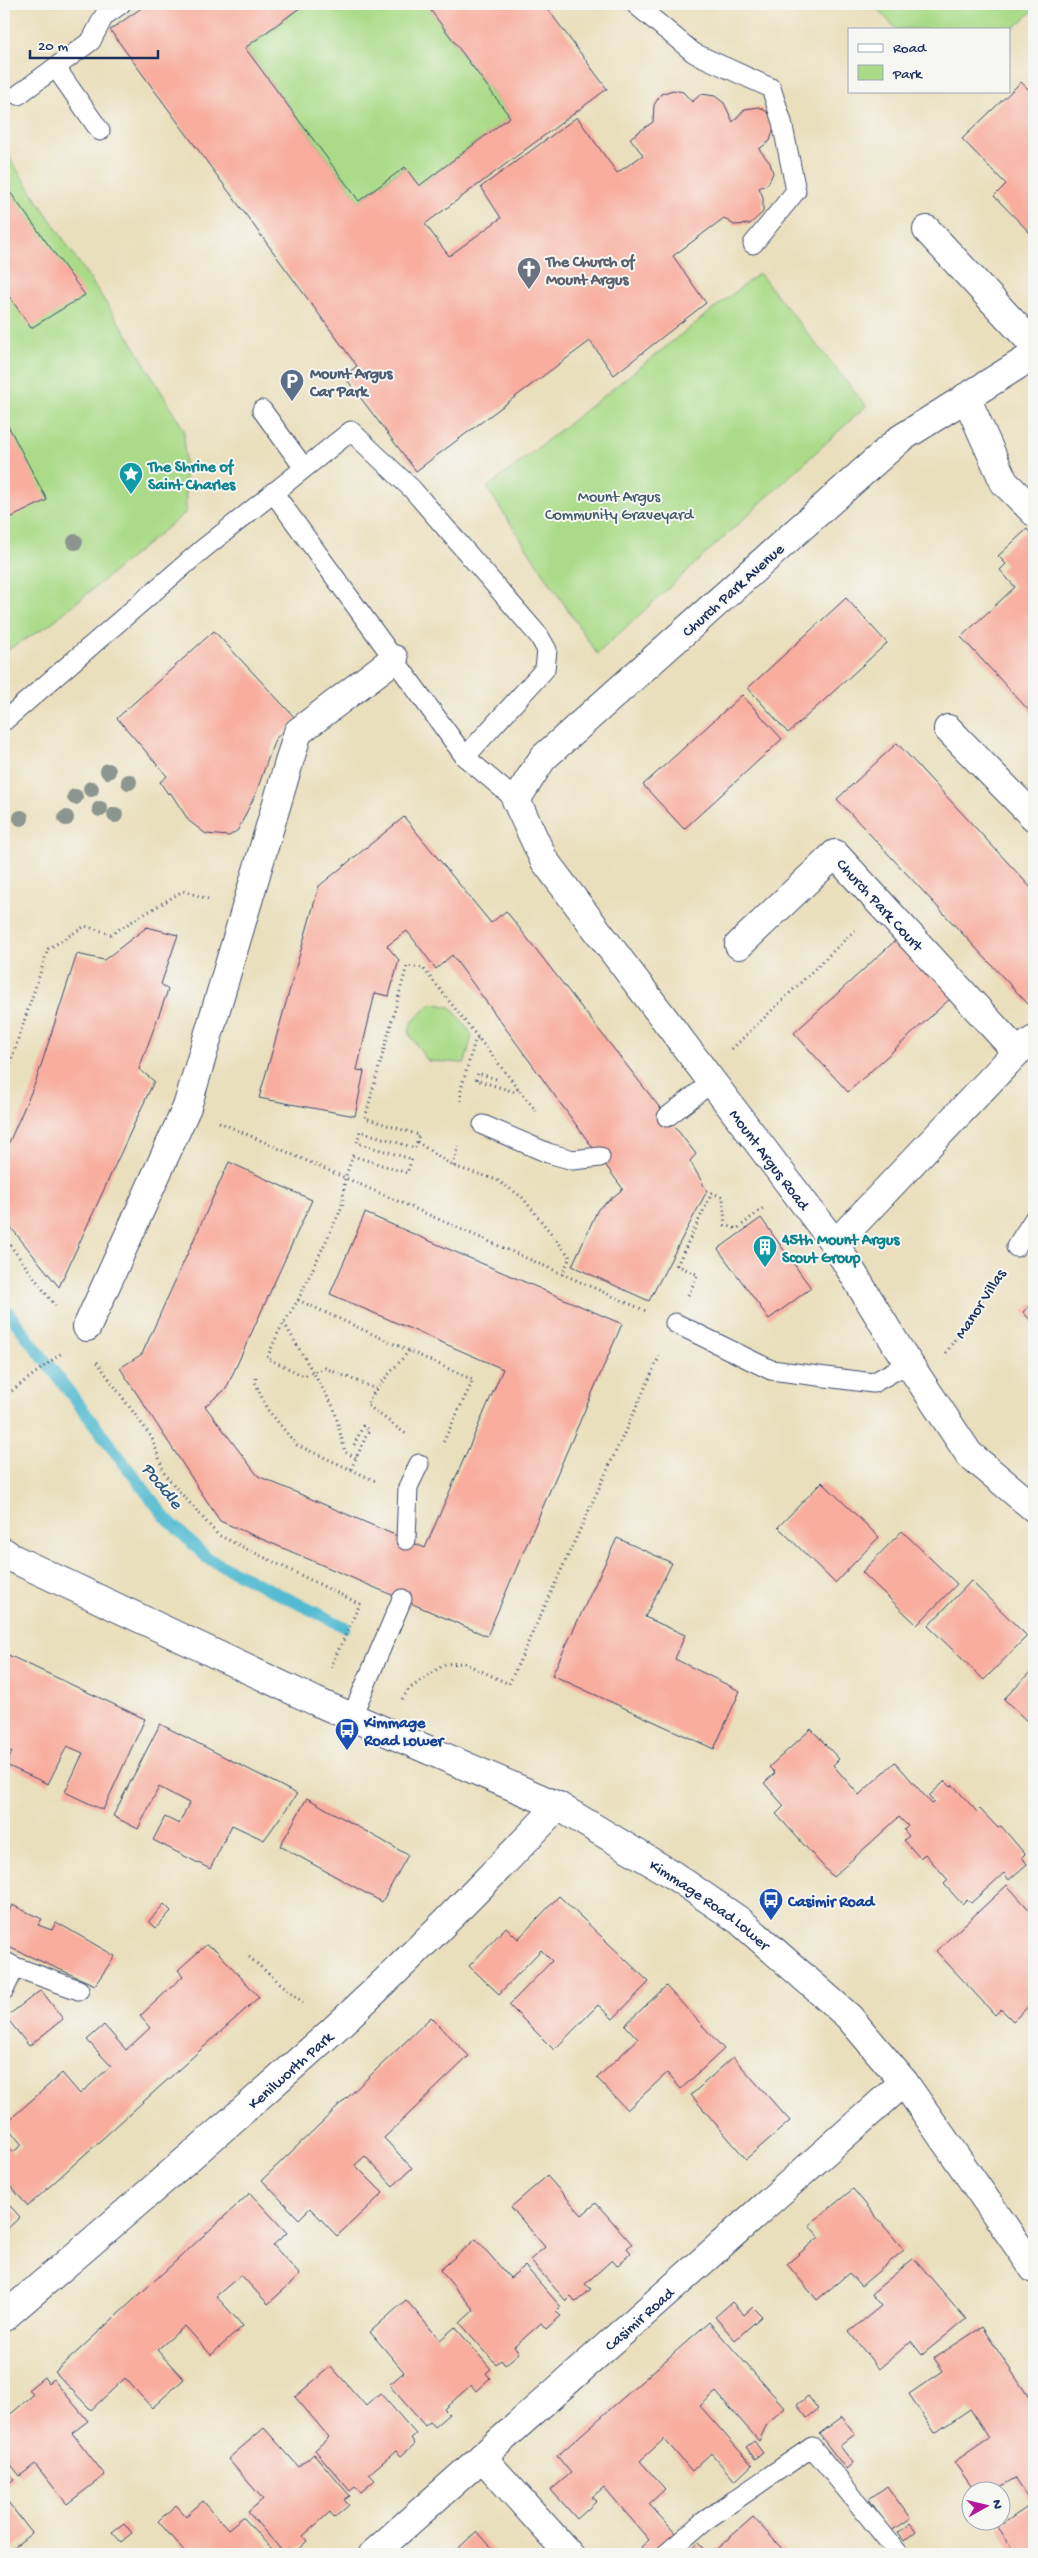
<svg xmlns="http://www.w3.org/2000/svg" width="1038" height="2558" viewBox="0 0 1038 2558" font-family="'Gochi Hand',sans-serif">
	<rect width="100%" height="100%" fill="#f6f6f2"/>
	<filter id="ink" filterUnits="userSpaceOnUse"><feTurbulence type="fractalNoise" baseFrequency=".02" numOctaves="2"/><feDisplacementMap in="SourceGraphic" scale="10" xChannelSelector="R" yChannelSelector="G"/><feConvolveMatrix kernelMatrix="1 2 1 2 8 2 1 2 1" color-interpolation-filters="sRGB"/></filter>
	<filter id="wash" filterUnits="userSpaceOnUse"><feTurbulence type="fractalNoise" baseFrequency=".0096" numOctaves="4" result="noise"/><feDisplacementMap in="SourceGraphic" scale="20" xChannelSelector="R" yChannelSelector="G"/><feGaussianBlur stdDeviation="1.12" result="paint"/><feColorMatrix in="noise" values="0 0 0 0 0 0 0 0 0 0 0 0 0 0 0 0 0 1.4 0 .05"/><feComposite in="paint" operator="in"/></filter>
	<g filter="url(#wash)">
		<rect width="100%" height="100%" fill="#eadfbc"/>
		<g fill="#abdb89" stroke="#638574">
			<polygon points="305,4 426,4 510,117 419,186 404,167 359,201 245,48"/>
			<polygon points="873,4 1034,4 1034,10 1009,32 1009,29 896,29"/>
			<polygon points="4,150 130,339 184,430 186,512 49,625 4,652"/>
			<polygon points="759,273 866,406 597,654 487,488"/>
			<polygon points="432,1003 451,1007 472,1035 465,1063 428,1061 409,1034 411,1023"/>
		</g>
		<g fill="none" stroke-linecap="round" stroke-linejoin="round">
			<polyline stroke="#53bbd1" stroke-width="12" points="4,1307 166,1518 207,1558 345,1627"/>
		</g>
		<g id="blocks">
			<g fill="#f8ad9e">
				<polygon points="147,4 305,4 245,48 359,201 405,167 419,186 510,117 426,4 544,4 607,89 425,224 449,256 501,218 481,187 577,117 617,173 643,155 630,138 653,122 654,105 661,94 673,90 683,92 692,102 701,94 715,96 724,103 733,122 745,109 759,107 770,114 774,127 770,141 759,149 770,163 773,173 768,184 759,188 763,197 763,212 750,224 734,225 724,218 673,256 706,303 614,375 590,341 416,471 344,376 357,366 110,30"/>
				<polygon points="1021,82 1034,95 1034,237 994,196 1006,184 962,139"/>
				<polygon points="4,184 85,295 31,328 4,289"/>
				<polygon points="4,418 47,500 4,521"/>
				<polygon points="1027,529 1034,537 1034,716 961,637 1015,587 1000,570 1006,564 998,556"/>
				<polygon points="846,598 887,643 788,733 748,688"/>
				<polygon points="214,631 297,720 275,739 256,793 238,830 229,836 206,834 189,821 170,792 168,794 160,782 167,776 117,718"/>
				<polygon points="742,695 782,739 684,829 643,785"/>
				<polygon points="897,743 1034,891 1034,998 1028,1004 837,799"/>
				<polygon points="404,817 491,923 506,911 696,1154 690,1161 707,1191 649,1301 572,1266 598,1209 623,1189 452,955 436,969 407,931 387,946 399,960 389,996 375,993 357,1070 364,1071 355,1116 259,1098 319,886"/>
				<polygon points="147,927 178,935 161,984 168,990 139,1069 154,1081 59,1287 4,1219 4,1154 36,1081 77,954 104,960"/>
				<polygon points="898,938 952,997 848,1092 794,1033"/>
				<polygon points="229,1162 312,1200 226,1389 205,1406 258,1476 425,1548 503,1369 330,1294 365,1213 622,1324 487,1636 220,1521 120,1368 142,1354"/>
				<polygon points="761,1218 811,1288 769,1319 718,1249"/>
				<polygon points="1034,1302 1034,1324 1023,1312"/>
				<polygon points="822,1482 879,1537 835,1583 778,1527"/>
				<polygon points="902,1531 957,1584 917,1625 862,1572"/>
				<polygon points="617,1538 672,1563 645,1617 685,1635 675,1659 740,1691 714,1749 552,1675"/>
				<polygon points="971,1581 1027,1636 984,1680 928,1626"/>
				<polygon points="4,1653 145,1719 103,1810 65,1792 83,1753 67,1746 48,1784 6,1765 12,1752 4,1748"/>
				<polygon points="1034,1668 1034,1728 1004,1699"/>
				<polygon points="160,1724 297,1794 264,1840 232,1825 210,1869 153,1840 165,1817 179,1824 189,1803 159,1787 138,1829 113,1816"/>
				<polygon points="811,1729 839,1759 833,1765 859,1795 895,1762 932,1804 935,1802 929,1796 945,1781 951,1787 953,1785 977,1812 980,1809 998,1828 1001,1826 1025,1854 1022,1857 1027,1864 1009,1880 1004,1873 971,1903 967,1899 962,1904 944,1884 948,1880 925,1854 920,1858 904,1840 909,1836 904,1830 908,1826 899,1817 833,1877 776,1814 784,1806 764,1783 775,1773 769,1767"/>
				<polygon points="307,1798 408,1855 382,1902 280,1846"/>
				<polygon points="1007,1885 1034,1915 1034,2001 1013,2021 1001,2009 995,2015 936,1951"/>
				<polygon points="559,1896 649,1982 613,2019 598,2005 554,2050 509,2005 552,1961 541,1950 499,1994 469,1966 506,1927 518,1939"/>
				<polygon points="164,1904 171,1911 156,1928 149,1921"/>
				<polygon points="12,1905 42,1919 38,1925 52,1930 56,1922 115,1956 95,1985 4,1945 4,1920"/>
				<polygon points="206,1945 216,1950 259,1997 28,2206 4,2179 4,2141 13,2152 22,2145 5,2124 62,2073 80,2094 111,2066 87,2040 104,2025 126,2050 150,2028 140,2016 183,1976 178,1970"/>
				<polygon points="666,1986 724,2049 681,2089 667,2073 627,2110 597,2078 638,2039 625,2025"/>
				<polygon points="41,1990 63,2019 29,2046 6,2017"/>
				<polygon points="431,2017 469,2056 384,2138 412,2168 393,2186 365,2156 355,2165 383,2193 337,2236 310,2208 299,2219 262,2180"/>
				<polygon points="733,2057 790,2121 746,2159 691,2095"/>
				<polygon points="547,2176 582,2215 596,2203 632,2244 627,2248 631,2253 617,2266 612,2260 585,2284 591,2289 576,2302 571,2296 566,2301 530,2260 545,2247 511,2207"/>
				<polygon points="853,2189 904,2250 861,2286 849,2273 817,2300 787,2264 819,2237 809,2225"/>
				<polygon points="250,2193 287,2233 273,2245 300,2275 268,2304 241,2275 216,2296 243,2326 211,2355 185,2326 157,2350 184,2379 152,2408 125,2378 91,2410 55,2372"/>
				<polygon points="4,2199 20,2217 4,2232"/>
				<polygon points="476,2239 510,2278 525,2266 561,2307 556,2312 561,2316 546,2329 541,2323 514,2347 519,2353 505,2365 501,2360 496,2364 460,2323 474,2310 440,2270"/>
				<polygon points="914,2258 966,2319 922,2355 911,2341 879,2369 849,2332 881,2306 871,2294"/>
				<polygon points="406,2300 440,2340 455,2327 491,2369 486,2373 490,2378 476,2391 471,2385 444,2409 449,2414 434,2427 430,2422 425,2426 389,2385 404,2372 370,2332"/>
				<polygon points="732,2302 744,2315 753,2307 762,2316 735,2340 715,2317"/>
				<polygon points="709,2322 785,2408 768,2422 759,2441 716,2392 700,2406 752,2465 735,2481 711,2453 692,2471 664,2439 640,2461 665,2489 649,2504 676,2534 653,2554 647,2554 641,2547 649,2540 604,2487 592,2497 597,2501 577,2519 551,2490 571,2473 557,2456"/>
				<polygon points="982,2327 1034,2405 1034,2554 1016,2554 998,2527 1032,2504 1015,2478 995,2490 974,2490 954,2462 989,2438 970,2409 935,2433 909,2394 943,2371 934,2358"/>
				<polygon points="331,2366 366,2406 380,2393 416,2434 411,2438 415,2444 401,2456 396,2451 369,2474 375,2480 361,2492 355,2487 350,2491 315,2450 329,2437 295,2397"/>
				<polygon points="44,2377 48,2383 53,2379 88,2421 72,2433 105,2475 67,2504 35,2464 20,2476 4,2456 4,2415 6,2418 33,2395 29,2389"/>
				<polygon points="808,2396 818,2409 807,2418 797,2405"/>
				<polygon points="842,2417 855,2434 840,2446 853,2463 846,2469 819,2434"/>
				<polygon points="264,2428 299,2467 314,2454 350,2496 344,2500 349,2505 334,2518 330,2512 303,2536 307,2541 293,2554 289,2549 284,2553 248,2512 263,2499 228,2459"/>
				<polygon points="754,2441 763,2453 755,2459 746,2447"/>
				<polygon points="4,2466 14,2479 4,2488"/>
				<polygon points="887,2486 910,2518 891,2531 869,2499"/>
				<polygon points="4,2497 32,2533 5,2554 4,2554"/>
				<polygon points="203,2501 228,2529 243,2517 276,2554 186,2554 158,2521 176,2505 186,2516"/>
				<polygon points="753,2517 784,2551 781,2554 711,2554"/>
				<polygon points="124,2523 132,2533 121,2542 112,2532"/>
				<polygon points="910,2523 916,2531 904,2541 898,2533"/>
				<polygon points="477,2531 497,2554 452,2554"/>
				<polygon points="698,2543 709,2554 685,2554"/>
			</g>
		</g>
	</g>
	<g filter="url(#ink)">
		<use href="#blocks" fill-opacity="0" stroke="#3a496c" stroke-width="1"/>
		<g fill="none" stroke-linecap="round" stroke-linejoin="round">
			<defs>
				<g id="lane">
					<polyline points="635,4 694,53 771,88 782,122 796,191 753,244"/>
					<polyline points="56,68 100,131"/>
					<polyline points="18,95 91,41 104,16 121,4"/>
					<polyline points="262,410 304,468"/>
					<polyline points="273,492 465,757 516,800"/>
					<polyline points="4,721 203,549 351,431 412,489 539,636 547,650 545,669 465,757"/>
					<polyline points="667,1117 712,1082"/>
					<polyline points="483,1125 548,1153 573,1160 600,1157"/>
					<polyline points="1016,1247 1034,1219"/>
					<polyline points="675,1323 771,1370 873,1383 909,1363"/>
					<polyline points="406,1540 408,1487 419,1464"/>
					<polyline points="352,1716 402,1599"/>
					<polyline points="15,1967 79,1990"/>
					<polyline points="4,1990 15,1967 4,1961"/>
					<polyline points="666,2554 703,2522 812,2447 899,2554"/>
				</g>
				<g id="street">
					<polyline points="927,230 1034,345"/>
					<path id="s1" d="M 1034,355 L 900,439 L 543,758 L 516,800 L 544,860 L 835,1244 L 899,1349 L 969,1454 L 1034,1508"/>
					<polyline points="966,397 1004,482 1034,512"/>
					<polyline points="948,729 1034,817"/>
					<path id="s2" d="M 739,945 L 835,854 L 1017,1052"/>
					<polyline points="835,1244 1017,1052 1034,1040"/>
					<polyline points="87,1327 187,1107 298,732 394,659"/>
					<path id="s3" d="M 4,2317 C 113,2224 223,2130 330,2033 C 409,1961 484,1884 558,1806"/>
					<polyline points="482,2457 569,2554"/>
					<path id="s4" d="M 373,2554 L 904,2082"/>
				</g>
				<g id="secondary">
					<path id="s5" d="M 4,1552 L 12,1558 L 315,1701 L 558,1806 L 673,1875 L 740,1921 L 849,2017 L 904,2082 L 1034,2269"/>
				</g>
			</defs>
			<use href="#lane" stroke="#3a496c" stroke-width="21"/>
			<use href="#street" stroke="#3a496c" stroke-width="30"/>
			<use href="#secondary" stroke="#3a496c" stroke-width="30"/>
			<g stroke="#3a496c" stroke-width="3" stroke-dasharray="1 4" stroke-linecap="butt">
				<polyline points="732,1049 855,930"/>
				<polyline points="496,1079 478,1073 476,1080 515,1092 518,1089"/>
				<polyline points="4,1082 48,949 85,926 111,934 183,891 211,900"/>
				<polyline points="461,1101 461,1089 475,1041 478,1038"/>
				<polyline points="219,1122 646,1311"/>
				<polyline points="417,1142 453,1166 497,1180 522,1197 570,1257 562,1275"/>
				<polyline points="453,1166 459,1145"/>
				<polyline points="4,1237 56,1307"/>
				<polyline points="688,1295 698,1275 677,1265 712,1193 723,1197 725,1225 737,1229 763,1208"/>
				<polyline points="298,1300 473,1380 443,1443"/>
				<polyline points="284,1323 334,1408 345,1452 356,1458"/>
				<polyline points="409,1351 376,1389 325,1368 304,1376 267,1358 279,1331 298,1300 342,1207 345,1178 353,1156 407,1173 412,1159 357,1143 360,1131 415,1148 419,1135 365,1118 407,966 423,968 536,1111"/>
				<polyline points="946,1353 999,1273"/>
				<polyline points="97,1362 152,1438 165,1475 218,1535 360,1604 330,1668"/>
				<polyline points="256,1378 255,1382 267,1409 297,1445 378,1482"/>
				<polyline points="376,1389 367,1405 406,1434"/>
				<polyline points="4,1397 63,1352"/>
				<polyline points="351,1469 369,1430 363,1426 354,1445"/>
				<polyline points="402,1699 409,1689 445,1664 464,1663 509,1684 661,1353"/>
				<polyline points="249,1957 306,2005"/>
			</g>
			<use href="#lane" stroke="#fff" stroke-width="19"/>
			<use href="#street" stroke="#fff" stroke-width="28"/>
			<use href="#secondary" stroke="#fff" stroke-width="28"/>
		</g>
		<g fill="#8c968e">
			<circle cx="75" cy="542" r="8"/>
			<circle cx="108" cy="771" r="8"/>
			<circle cx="129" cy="782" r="8"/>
			<circle cx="91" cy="789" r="8"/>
			<circle cx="75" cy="797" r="8"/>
			<circle cx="100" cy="809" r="8"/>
			<circle cx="115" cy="815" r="8"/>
			<circle cx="21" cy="818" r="8"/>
			<circle cx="66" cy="818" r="8"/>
		</g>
	</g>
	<defs>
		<symbol id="church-pin" viewBox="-11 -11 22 30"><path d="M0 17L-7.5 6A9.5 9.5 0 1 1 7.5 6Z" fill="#6b7280" stroke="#f6f6f2"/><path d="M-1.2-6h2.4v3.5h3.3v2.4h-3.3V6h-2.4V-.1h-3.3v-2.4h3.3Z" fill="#fff"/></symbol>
		<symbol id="parking-pin" viewBox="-11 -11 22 30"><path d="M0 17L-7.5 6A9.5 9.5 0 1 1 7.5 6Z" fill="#5c6f8a" stroke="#f6f6f2"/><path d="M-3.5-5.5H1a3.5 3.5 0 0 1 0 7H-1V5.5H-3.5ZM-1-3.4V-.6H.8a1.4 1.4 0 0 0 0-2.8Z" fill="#fff"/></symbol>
		<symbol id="sight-pin" viewBox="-11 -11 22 30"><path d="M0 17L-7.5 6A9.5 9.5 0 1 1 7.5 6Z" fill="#0f9aa8" stroke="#f6f6f2"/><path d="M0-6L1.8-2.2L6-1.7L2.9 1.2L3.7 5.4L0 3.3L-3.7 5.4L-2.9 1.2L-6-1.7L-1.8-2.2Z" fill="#fff"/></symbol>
		<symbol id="building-pin" viewBox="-11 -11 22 30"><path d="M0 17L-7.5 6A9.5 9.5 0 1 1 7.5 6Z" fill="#0f9aa8" stroke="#f6f6f2"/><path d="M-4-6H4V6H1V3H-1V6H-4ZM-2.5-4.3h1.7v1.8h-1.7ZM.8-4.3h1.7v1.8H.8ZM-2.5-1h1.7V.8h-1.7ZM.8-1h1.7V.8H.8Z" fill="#fff"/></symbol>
		<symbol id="bus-pin" viewBox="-11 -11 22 30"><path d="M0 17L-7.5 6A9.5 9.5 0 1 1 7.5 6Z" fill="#1a4fb4" stroke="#f6f6f2"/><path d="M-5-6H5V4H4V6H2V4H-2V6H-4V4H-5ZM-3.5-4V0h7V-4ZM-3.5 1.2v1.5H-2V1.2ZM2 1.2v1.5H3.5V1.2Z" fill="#fff"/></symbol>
	</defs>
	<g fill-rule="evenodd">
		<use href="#church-pin" x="515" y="255" width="28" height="38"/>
		<use href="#parking-pin" x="278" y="367" width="28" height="38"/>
		<use href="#sight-pin" x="117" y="460" width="28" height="38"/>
		<use href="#building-pin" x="751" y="1233" width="28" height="38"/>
		<use href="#bus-pin" x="333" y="1716" width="28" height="38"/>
		<use href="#bus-pin" x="757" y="1886" width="28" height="38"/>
	</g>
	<g text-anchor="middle" stroke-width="4" stroke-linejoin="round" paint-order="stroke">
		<g font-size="16" font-weight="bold" fill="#5b616d" stroke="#f6f6f2" text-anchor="start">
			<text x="546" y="266">The Church of<tspan x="546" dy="18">Mount Argus</tspan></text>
		</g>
		<g font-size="16" font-weight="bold" fill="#4e5e75" stroke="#f6f6f2" text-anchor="start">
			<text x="310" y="378">Mount Argus<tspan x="310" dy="18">Car Park</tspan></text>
		</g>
		<g font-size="16" font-weight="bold" fill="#0d838f" stroke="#f6f6f2" text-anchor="start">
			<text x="148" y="471">The Shrine of<tspan x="148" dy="18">Saint Charles</tspan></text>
			<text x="782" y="1244">45th Mount Argus<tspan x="782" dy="18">Scout Group</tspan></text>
		</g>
		<g font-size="16" fill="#3f5a69" stroke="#f6f6f2">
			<text x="619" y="501">Mount Argus<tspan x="619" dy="18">Community Graveyard</tspan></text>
		</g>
		<g font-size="16" fill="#1b2f5e" stroke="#f6f6f2">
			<text transform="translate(732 589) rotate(-42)" y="6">Church Park Avenue</text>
			<text dy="6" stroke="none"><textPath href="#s2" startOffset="200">Church Park Court</textPath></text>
			<text dy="6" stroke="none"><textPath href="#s1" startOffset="1128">Mount Argus Road</textPath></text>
			<text transform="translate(979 1303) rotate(-57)" y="6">Manor Villas</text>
			<text dy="6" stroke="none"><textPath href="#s5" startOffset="791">Kimmage Road Lower</textPath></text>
			<text dy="6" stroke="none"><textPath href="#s3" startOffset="378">Kenilworth Park</textPath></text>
			<text dy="6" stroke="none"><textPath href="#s4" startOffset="355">Casimir Road</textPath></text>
		</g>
		<g font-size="16" font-weight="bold" fill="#164399" stroke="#f6f6f2" text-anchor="start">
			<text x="364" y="1727">Kimmage<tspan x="364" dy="18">Road Lower</tspan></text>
			<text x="788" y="1906">Casimir Road</text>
		</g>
		<g font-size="18" font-style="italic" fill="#2c5980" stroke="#f6f6f2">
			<text transform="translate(163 1485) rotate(51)" y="6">Poddle</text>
		</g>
	</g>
	<rect width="1038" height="2558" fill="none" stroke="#f6f6f2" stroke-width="20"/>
	<rect x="848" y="28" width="162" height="65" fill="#f6f6f2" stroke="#9ea6b7"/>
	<rect x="858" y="44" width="25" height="8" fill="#ffffff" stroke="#9ea6b7"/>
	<text x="893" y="52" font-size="15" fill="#1b2f5e">Road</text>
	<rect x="858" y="65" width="25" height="15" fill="#abdb89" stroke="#9ea6b7"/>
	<text x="893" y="78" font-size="15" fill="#1b2f5e">Park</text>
	<g transform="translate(986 2506) rotate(82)"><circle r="24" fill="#f6f6f2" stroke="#9ea6b7"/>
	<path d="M0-4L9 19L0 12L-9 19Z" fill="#b5179e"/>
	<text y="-8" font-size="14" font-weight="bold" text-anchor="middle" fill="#1b2f5e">N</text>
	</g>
	<path d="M30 50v8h128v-8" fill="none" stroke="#1b2f5e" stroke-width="2.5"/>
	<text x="38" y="50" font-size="15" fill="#1b2f5e" stroke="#f6f6f2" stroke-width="4" paint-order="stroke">20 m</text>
</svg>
